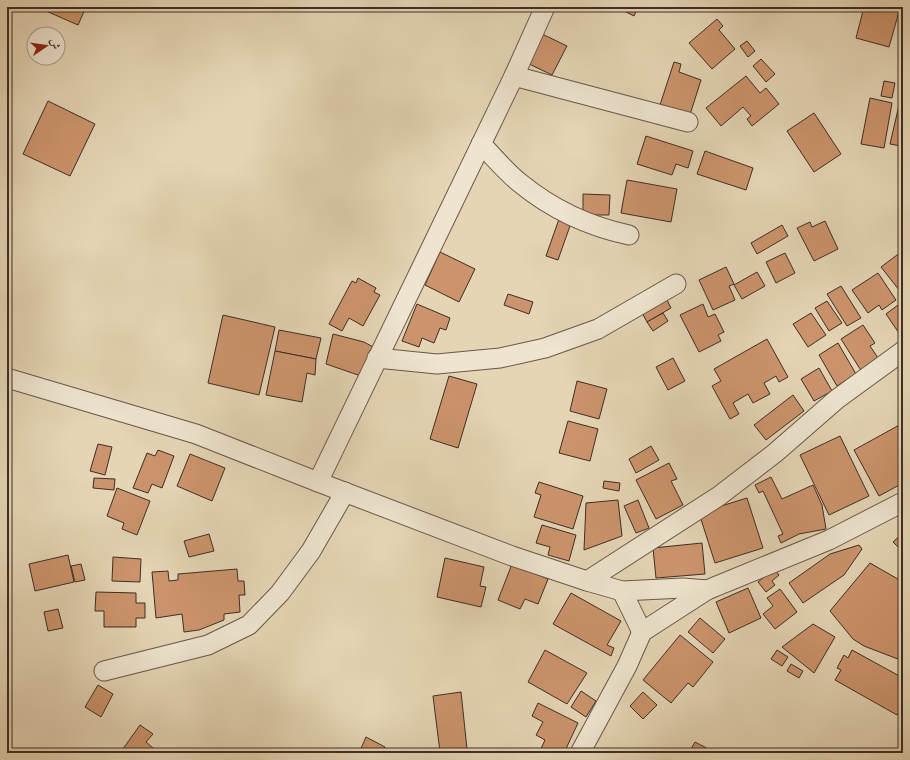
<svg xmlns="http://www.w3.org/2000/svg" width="910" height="760" viewBox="0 0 910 760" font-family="'IM FELL Double Pica',Amiri,serif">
	<rect width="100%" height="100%" fill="#e5d5b5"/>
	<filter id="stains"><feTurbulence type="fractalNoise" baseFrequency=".005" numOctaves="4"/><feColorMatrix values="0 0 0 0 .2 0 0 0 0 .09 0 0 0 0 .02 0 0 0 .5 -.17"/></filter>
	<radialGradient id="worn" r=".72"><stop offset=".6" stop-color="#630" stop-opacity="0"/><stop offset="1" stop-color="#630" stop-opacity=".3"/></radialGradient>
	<g fill="#cc946c" stroke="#3e2e25">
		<polygon points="37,7 86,7 78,25"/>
		<polygon points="616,7 638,7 634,16"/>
		<polygon points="864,7 900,8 889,47 856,38"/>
		<polygon points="717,19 723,26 719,30 735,49 712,69 689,43"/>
		<polygon points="538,32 567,46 552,75 523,61"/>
		<polygon points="747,41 755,51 748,57 740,46"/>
		<polygon points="761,59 775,74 766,82 753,66"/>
		<polygon points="674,62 681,64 679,72 701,80 688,121 658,111"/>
		<polygon points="746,76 760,93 766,88 779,104 752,126 747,119 751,116 743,107 721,126 706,108"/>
		<polygon points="884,81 895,83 892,98 881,96"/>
		<polygon points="870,98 892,103 884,148 861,144"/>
		<polygon points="48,101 95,124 70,176 23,154"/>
		<polygon points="900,101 903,102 903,137 901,146 890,144"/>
		<polygon points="814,113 841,154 814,172 787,131"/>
		<polygon points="646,136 693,151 688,168 676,164 672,175 637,164"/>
		<polygon points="705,151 753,168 746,190 697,174"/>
		<polygon points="627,180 677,189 671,222 621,213"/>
		<polygon points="583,194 610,195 609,215 583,215"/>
		<polygon points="559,219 571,223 558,260 546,256"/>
		<polygon points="825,221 838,249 814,261 797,228 810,222 812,227"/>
		<polygon points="782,225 788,236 757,254 751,243"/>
		<polygon points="440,252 475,269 459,302 425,285"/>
		<polygon points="901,252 903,254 903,295 881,267"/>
		<polygon points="785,253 795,273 776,283 766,262"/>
		<polygon points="726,267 734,284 729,286 735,300 713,310 699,280"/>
		<polygon points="757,272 765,286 742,299 734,285"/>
		<polygon points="878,273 896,300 882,310 879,305 868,313 852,290"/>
		<polygon points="358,278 376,288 374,292 380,295 363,326 349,318 342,331 329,324 352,281 356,283"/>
		<polygon points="841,286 861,318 847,326 827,294"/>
		<polygon points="508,294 533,302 529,314 504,305"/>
		<polygon points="664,294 671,308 647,322 640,309"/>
		<polygon points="827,301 842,323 829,331 815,308"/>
		<polygon points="417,304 450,318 446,330 440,328 434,343 422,338 419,347 402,341"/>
		<polygon points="703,304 708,317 715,314 724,332 718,335 721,341 699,352 680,315"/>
		<polygon points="898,305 903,312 903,339 886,314"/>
		<polygon points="663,313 668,321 653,331 647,322"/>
		<polygon points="811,313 826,335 808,347 793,324"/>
		<polygon points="223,315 275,327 259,395 208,383"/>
		<polygon points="863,325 875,343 870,346 880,361 862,372 841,339"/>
		<polygon points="279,330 321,338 316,359 275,351"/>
		<polygon points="333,334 364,342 375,348 361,376 326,364"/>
		<polygon points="767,339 788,377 779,382 776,376 764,383 770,394 753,403 748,394 733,403 739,414 730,419 712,386 721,381 714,369"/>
		<polygon points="838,343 856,374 837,386 819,355"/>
		<polygon points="275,351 316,359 315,375 307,373 302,402 266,395"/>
		<polygon points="673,358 685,381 668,390 656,367"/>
		<polygon points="819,368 832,391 814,401 801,379"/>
		<polygon points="449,376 477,384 458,448 430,439"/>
		<polygon points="577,381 607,389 599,419 570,411"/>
		<polygon points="793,395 804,411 766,440 754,425"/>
		<polygon points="568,421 598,429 590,461 559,453"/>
		<polygon points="903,423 903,483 879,496 854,450"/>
		<polygon points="840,436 869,496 829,515 800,455"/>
		<polygon points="98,444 112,447 105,475 90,471"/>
		<polygon points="651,446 659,460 636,473 629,459"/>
		<polygon points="158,450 174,456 162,488 152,484 148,493 133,488 147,453 155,456"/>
		<polygon points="190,454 225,468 212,501 177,486"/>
		<polygon points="669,463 677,479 671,481 683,505 656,519 636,480"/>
		<polygon points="771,477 782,499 813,485 822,505 826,529 799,534 781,543 778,536 783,534 763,491 759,493 755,485"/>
		<polygon points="94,478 115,479 114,490 93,488"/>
		<polygon points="604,481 620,483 619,491 603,488"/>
		<polygon points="539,482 583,496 573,529 534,517 541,495 535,493"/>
		<polygon points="117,488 150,501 137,535 122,529 124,523 107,516"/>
		<polygon points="747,498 763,548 715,563 699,513"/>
		<polygon points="618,500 622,536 584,550 586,503"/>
		<polygon points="638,500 649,528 636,533 624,506"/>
		<polygon points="542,525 576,535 569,561 548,555 550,547 536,543"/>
		<polygon points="903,533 903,552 893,542"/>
		<polygon points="209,534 214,551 189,557 184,541"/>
		<polygon points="702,543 705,574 656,578 653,548"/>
		<polygon points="859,545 862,549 844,575 803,603 789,583 830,554"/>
		<polygon points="68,555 74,582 35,591 29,564"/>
		<polygon points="113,557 141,559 140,582 112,581"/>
		<polygon points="445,558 484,567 480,586 486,587 481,607 437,597"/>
		<polygon points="870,563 903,582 903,661 864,646 853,639 830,611"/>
		<polygon points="81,564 85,580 75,582 71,566"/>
		<polygon points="512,564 548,579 538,604 525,599 520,609 498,600"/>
		<polygon points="237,569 238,581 244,581 245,595 239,595 240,612 224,614 224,620 199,630 184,632 182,614 156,618 152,572 168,571 169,581 178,580 178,574"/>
		<polygon points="774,569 779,575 772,581 775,585 766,592 758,582"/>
		<polygon points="748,588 761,618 729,633 716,602"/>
		<polygon points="780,589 797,612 775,629 763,614 773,606 767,598"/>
		<polygon points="96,592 136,593 136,603 145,603 145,618 136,618 136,627 104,627 104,611 95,611"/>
		<polygon points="571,593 621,621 607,645 614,648 611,656 553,624"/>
		<polygon points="58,609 63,628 48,631 44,612"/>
		<polygon points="700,618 725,639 713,653 688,632"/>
		<polygon points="813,624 835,637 814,673 782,647"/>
		<polygon points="680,635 713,662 693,687 688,683 671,703 643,680"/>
		<polygon points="545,650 587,673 567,704 528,682"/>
		<polygon points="777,650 788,657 782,666 771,659"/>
		<polygon points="852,650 903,678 903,705 897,715 835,680 841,670 837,668 844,655 848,658"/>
		<polygon points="791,664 803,671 799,678 787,671"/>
		<polygon points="98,685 113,694 101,717 85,707"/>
		<polygon points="581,691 596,701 586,717 571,707"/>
		<polygon points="461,692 467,749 440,752 433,696"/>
		<polygon points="643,692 657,705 643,719 630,706"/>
		<polygon points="538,703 578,723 564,753 539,753 545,740 536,735 543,722 532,716"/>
		<polygon points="140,725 153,734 146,742 159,753 120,753"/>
		<polygon points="366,737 385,747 382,752 385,753 359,753"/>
		<polygon points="695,742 716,753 689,753"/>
	</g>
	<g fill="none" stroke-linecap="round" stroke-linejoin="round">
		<defs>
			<g id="minor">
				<polyline points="514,76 688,122"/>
				<path d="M 481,144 C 494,157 506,172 520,183 C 553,210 587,226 629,235"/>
				<polyline points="377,358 437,364 500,358 545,348 598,329 676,284"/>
				<polyline points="7,378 196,434 318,482 512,556 587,581 622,591 683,588 707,590"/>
				<polyline points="318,482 514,76 545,7"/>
				<polyline points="587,581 719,496 775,453 837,399 903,351"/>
				<polyline points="622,591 642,632"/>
				<polyline points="104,671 208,645 249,625 280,593 311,551 345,492"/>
				<polyline points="580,753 627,666 642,632 707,590 829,540 903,502"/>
			</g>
		</defs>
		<use href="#minor" stroke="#685849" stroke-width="21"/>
		<use href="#minor" stroke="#eee4cf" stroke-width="19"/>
	</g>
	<rect width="910" height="760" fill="none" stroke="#e5d5b5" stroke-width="24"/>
	<rect x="8" y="8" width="894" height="744" fill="none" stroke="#3e2e25" stroke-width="2"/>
	<rect x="12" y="12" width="886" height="736" fill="none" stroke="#3e2e25"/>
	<g transform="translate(46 46) rotate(77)"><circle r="19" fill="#eee4cf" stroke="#a89b8b"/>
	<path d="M0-3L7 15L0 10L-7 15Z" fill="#8f2418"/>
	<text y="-6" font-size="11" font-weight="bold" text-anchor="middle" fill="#3e2e25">ش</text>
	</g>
	<rect width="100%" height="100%" filter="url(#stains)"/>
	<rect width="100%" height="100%" fill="url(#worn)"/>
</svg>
